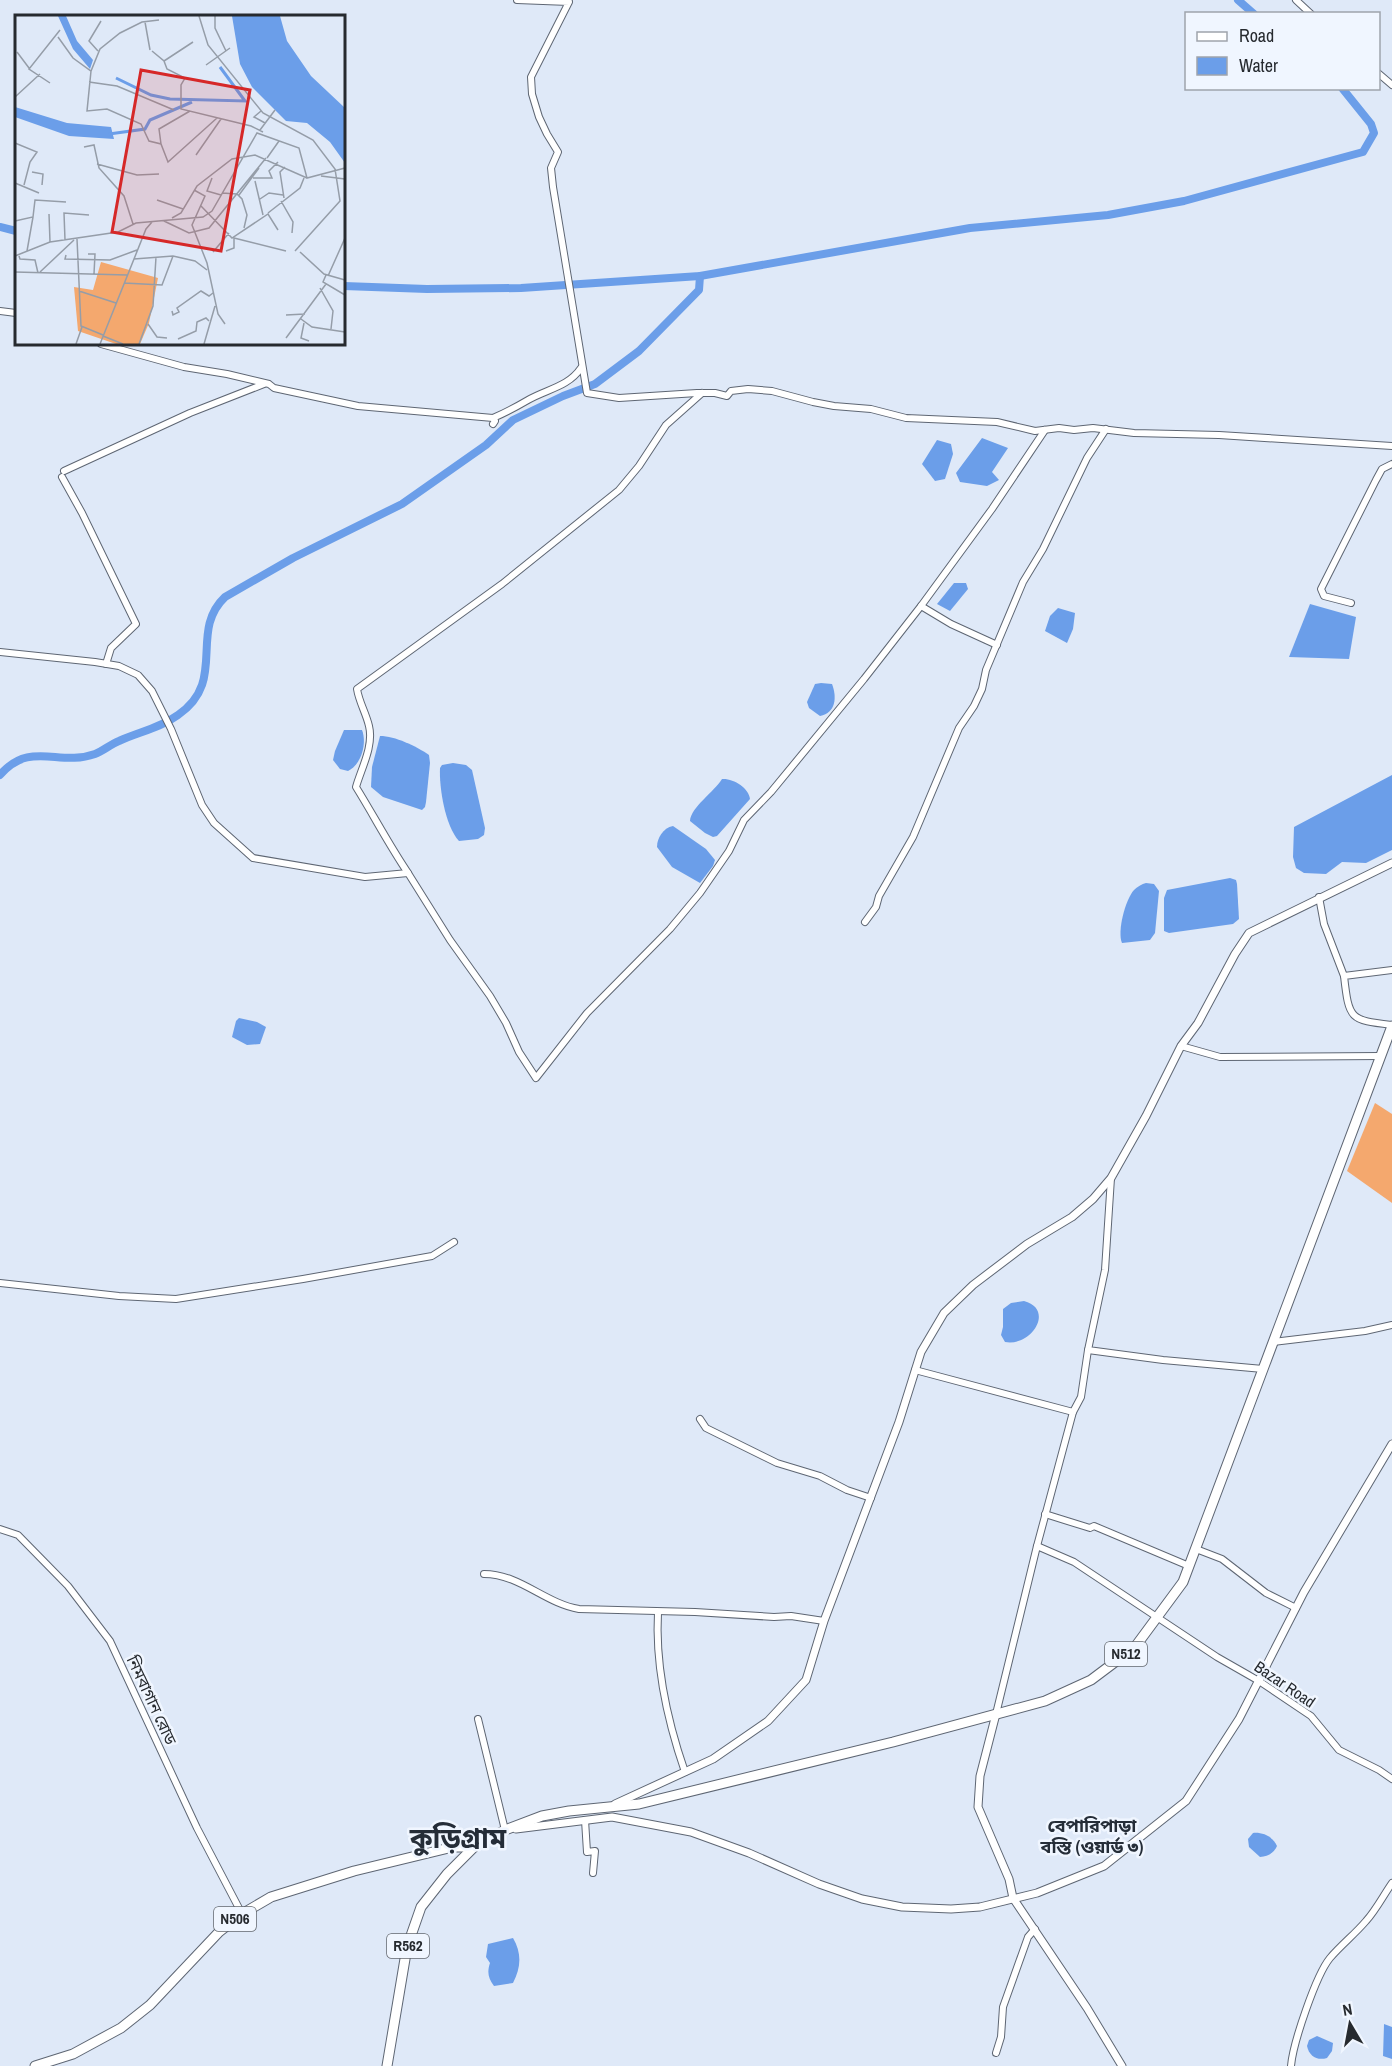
<svg xmlns="http://www.w3.org/2000/svg" width="1392" height="2066" viewBox="0 0 1392 2066" font-family="'Archivo Narrow','Noto Sans Bengali',sans-serif">
	<rect width="100%" height="100%" fill="#dfe9f8"/>
	<polygon fill="#f4a86e" points="1375,1103 1392,1114 1392,1203 1347,1171"/>
	<g fill="#6b9ee9">
		<polygon points="982,438 1008,448 992,472 999,480 987,486 960,482 956,473"/>
		<polygon points="937,440 951,444 953,454 945,479 935,481 922,464"/>
		<polygon points="954,583 966,583 968,589 950,611 937,604"/>
		<polygon points="1310,604 1356,617 1349,659 1289,657"/>
		<polygon points="1058,608 1075,613 1073,629 1067,643 1045,631 1050,616"/>
		<path d="M 821,683 L 832,684 C 837,697 836,713 820,716 L 809,708 L 807,702 L 815,684 Z"/>
		<path d="M 344,730 L 362,730 C 367,743 362,764 348,771 L 340,769 L 333,760 L 335,751 Z"/>
		<path d="M 380,736 C 395,736 416,746 429,755 L 430,763 L 426,802 L 425,807 L 422,810 L 383,797 L 371,787 L 372,767 Z"/>
		<path d="M 453,763 L 466,765 L 472,770 L 485,828 L 484,835 L 478,839 L 459,841 C 445,826 439,787 440,768 L 442,765 Z"/>
		<polygon points="1392,775 1392,850 1366,863 1342,862 1326,874 1304,873 1296,868 1293,857 1294,827"/>
		<path d="M 722,779 C 733,778 749,788 750,799 L 717,836 L 713,837 L 705,833 L 690,821 C 691,807 714,792 722,779 Z"/>
		<path d="M 673,826 L 706,849 L 715,860 L 713,866 L 700,883 L 672,867 L 657,847 C 657,838 663,828 673,826 Z"/>
		<polygon points="1230,878 1236,880 1237,884 1239,919 1233,924 1169,933 1164,931 1164,898 1167,890"/>
		<path d="M 1146,883 L 1154,884 L 1159,891 L 1155,933 L 1150,940 L 1122,943 C 1117,932 1125,900 1134,890 C 1137,887 1142,884 1146,883 Z"/>
		<polygon points="239,1018 257,1022 266,1027 260,1044 247,1045 232,1037 236,1021"/>
		<path d="M 1024,1301 C 1055,1309 1032,1347 1005,1342 L 1001,1335 L 1003,1327 L 1003,1309 L 1011,1303 Z"/>
		<path d="M 1253,1833 C 1263,1832 1273,1837 1277,1846 C 1274,1853 1268,1856 1260,1857 L 1249,1847 L 1248,1839 Z"/>
		<path d="M 513,1938 C 522,1953 521,1968 513,1983 L 494,1986 C 488,1978 487,1972 490,1963 L 486,1957 L 488,1944 Z"/>
		<polygon points="1384,2024 1392,2027 1392,2059 1383,2056"/>
		<path d="M 1317,2036 L 1333,2043 L 1332,2051 L 1327,2058 C 1317,2061 1309,2056 1307,2046 L 1309,2040 Z"/>
	</g>
	<g fill="none" stroke-linecap="round" stroke-linejoin="round">
		<g stroke="#6b9ee9" stroke-width="8">
			<polyline points="1238,0 1254,14"/>
			<polyline points="0,227 16,231"/>
			<polyline points="344,286 427,289 521,288 700,276 970,228 1108,215 1184,201 1363,152 1374,133 1371,124 1342,88"/>
			<path d="M 0,775 C 30,740 59,767 95,754 C 103,751 111,744 119,741 C 139,732 160,728 178,715 C 228,681 188,632 225,597 L 293,558 L 402,504 L 486,445 L 513,420 L 563,396 L 595,384 L 639,351 L 699,290 L 700,276"/>
		</g>
		<defs>
			<g id="minor">
				<polyline points="517,0 569,2 531,77 532,94 539,117 547,134 558,152 551,168 553,187 587,393 619,398 697,393 715,393 727,396 731,391 748,389 772,391 813,402 834,406 871,409 906,418 997,422 1035,431 1059,428 1074,430 1093,428 1134,433 1219,435 1392,446"/>
				<polyline points="1296,0 1311,14"/>
				<polyline points="1378,73 1392,85"/>
				<polyline points="0,311 16,313"/>
				<polyline points="101,344 184,367 227,374 269,384 274,388 358,406 493,418"/>
				<path d="M 493,424 L 495,421 L 493,418 C 505,413 516,407 528,400 C 547,389 568,387 581,368"/>
				<polyline points="64,471 190,413 264,384"/>
				<polyline points="62,477 82,513 136,624 111,648 106,664"/>
				<polyline points="1351,603 1324,596 1321,589 1376,480 1382,469 1392,464"/>
				<polyline points="921,606 951,624 997,645"/>
				<polyline points="0,652 95,662 119,666 138,675 152,691 171,729 202,805 214,823 253,858 365,877 408,873 450,940 490,996 506,1023 519,1052 536,1078 587,1013 670,929 700,893 729,851 744,820 771,792 864,679 921,606 992,509 1045,430"/>
				<path d="M 408,873 C 389,845 374,816 356,787 C 361,769 374,746 369,726 C 366,713 359,702 357,689 L 502,584 L 619,490 L 639,466 L 666,425 L 702,393"/>
				<polyline points="1319,897 1324,924 1344,976"/>
				<polyline points="865,922 876,907 879,896 913,837 959,728 974,706 982,689 986,670 1023,582 1043,549 1087,458 1106,429"/>
				<path d="M 1392,970 L 1344,976 C 1349,1020 1350,1020 1392,1025"/>
				<polyline points="1181,1046 1220,1057 1381,1056"/>
				<polyline points="1111,1178 1105,1270 1088,1350 1163,1360 1263,1369"/>
				<polyline points="0,1283 119,1296 176,1299 303,1279 432,1256 454,1242"/>
				<polyline points="1273,1342 1365,1331 1392,1325"/>
				<polyline points="915,1370 1073,1412 1037,1546 996,1714"/>
				<polyline points="1073,1412 1081,1397 1088,1350"/>
				<polyline points="700,1419 706,1428 777,1463 820,1476 847,1490 871,1498"/>
				<polyline points="1045,1514 1090,1528 1094,1526 1189,1566"/>
				<polyline points="0,1529 18,1535 68,1586 110,1641 197,1828 242,1914"/>
				<polyline points="1037,1546 1074,1562 1217,1657 1259,1681 1311,1716 1339,1750 1379,1770 1392,1779"/>
				<polyline points="1196,1549 1222,1559 1266,1593 1296,1608"/>
				<path d="M 484,1574 C 520,1574 544,1603 579,1609 L 695,1612 L 774,1617 L 791,1616 L 824,1621"/>
				<path d="M 658,1612 C 655,1667 667,1720 685,1772"/>
				<polyline points="478,1719 505,1830"/>
				<polyline points="585,1820 587,1852 595,1851 593,1873"/>
				<polyline points="996,2053 1001,2037 1003,2007 1028,1937 1035,1929"/>
				<path d="M 1291,2066 C 1293,2043 1316,1975 1330,1958 C 1341,1945 1355,1934 1366,1921 C 1376,1910 1383,1896 1392,1883"/>
			</g>
			<g id="tertiary">
				<polyline points="996,1714 980,1776 978,1807 1009,1879 1013,1898 1087,2008 1122,2066"/>
				<polyline points="615,1804 713,1759 768,1721 806,1680 824,1621 899,1422 921,1352 944,1313 973,1285 1027,1244 1072,1217 1093,1199 1111,1178 1146,1116 1181,1046 1198,1023 1235,954 1249,933 1392,863"/>
				<polyline points="516,1829 612,1817 691,1832 749,1853 819,1884 862,1899 902,1907 951,1909 980,1907 1037,1893 1104,1866 1186,1801 1239,1719 1304,1592 1392,1444"/>
			</g>
			<polyline id="primary" points="387,2066 407,1947 421,1907 447,1874 474,1847"/>
			<polyline id="trunk" points="35,2066 73,2054 121,2028 150,2005 219,1932 242,1914 271,1897 354,1871 453,1847 474,1847 505,1830 542,1816 569,1811 639,1804 893,1742 1045,1701 1091,1680 1135,1647 1183,1582 1392,1026"/>
		</defs>
		<use href="#minor" stroke="#5e6673" stroke-width="8"/>
		<use href="#tertiary" stroke="#5e6673" stroke-width="9"/>
		<use href="#primary" stroke="#5e6673" stroke-width="11"/>
		<use href="#trunk" stroke="#5e6673" stroke-width="11"/>
		<use href="#minor" stroke="#fff" stroke-width="6"/>
		<use href="#tertiary" stroke="#fff" stroke-width="7"/>
		<use href="#primary" stroke="#fff" stroke-width="9"/>
		<use href="#trunk" stroke="#fff" stroke-width="9"/>
	</g>
	<g text-anchor="middle" stroke-width="5" stroke-linejoin="round" paint-order="stroke">
		<g fill="#f0f6ff" stroke="#63676d" stroke-width="1.5">
			<rect x="1105" y="1642" width="42" height="24" rx="4.5"/>
			<rect x="214" y="1907" width="42" height="24" rx="4.5"/>
			<rect x="387" y="1934" width="42" height="24" rx="4.5"/>
		</g>
		<g font-size="15" font-weight="bold" fill="#262a2f">
			<text x="1126" y="1659">N512</text>
			<text x="235" y="1924">N506</text>
			<text x="408" y="1951">R562</text>
		</g>
		<g font-size="16" fill="#262a2f" stroke="#f0f6ff">
			<text transform="translate(1285 1684) rotate(34)" y="6">Bazar Road</text>
			<text transform="translate(152 1700) rotate(65)" y="6">নিমবাগান রোড</text>
		</g>
		<g font-size="18" font-weight="bold" fill="#252d38" stroke="#f0f6ff">
			<text x="1092" y="1832">বেপারিপাড়া<tspan x="1092" dy="21">বস্তি (ওয়ার্ড ৩)</tspan></text>
		</g>
		<g font-size="28" font-weight="bold" fill="#252d38" stroke="#f0f6ff">
			<text x="458" y="1848">কুড়িগ্রাম</text>
		</g>
	</g>
	<g transform="translate(15 15)">
		<rect width="330" height="330" fill="#dfe9f8"/>
		<path d="M 86,247 L 143,263 L 134,308 L 125,329 L 101,329 L 63,316 L 59,272 L 78,275 Z" fill="#f4a86e"/>
		<path d="M 43,1 L 51,1 L 62,26 L 78,45 L 75,54 L 58,34 ZM 217,1 L 265,1 L 272,26 L 296,61 L 330,93 L 330,148 L 315,127 L 292,108 L 271,106 L 237,72 L 225,49 ZM 0,92 L 52,108 L 96,112 L 99,124 L 54,121 L 0,102 Z" fill="#6b9ee9"/>
		<path fill="none" stroke="#6b9ee9" stroke-width="3" d="M 101,63 L 136,80 L 155,84 L 230,86 L 205,52M 94,119 L 130,114 L 135,105 L 177,87"/>
		<path fill="none" stroke="#959da8" stroke-width="1.5" d="M 184,1 L 193,30 L 248,98 L 298,125 L 320,154 L 325,186 L 280,236M 200,1 L 200,13 L 211,36M 130,7 L 135,35M 43,22 L 58,43 L 76,56 L 85,34 L 105,18 L 127,7 L 144,5M 83,36 L 74,26 L 86,6M 137,36 L 149,46 L 152,54 L 170,63 L 166,70 L 166,94 L 236,111 L 248,117M 2,37 L 14,53M 149,46 L 178,27M 191,50 L 215,33M 76,56 L 72,96 L 92,94 L 126,109 L 134,126 L 146,129 L 153,147 L 202,103M 74,67 L 102,71 L 159,95M 35,68 L 14,54 L 45,15M 0,82 L 25,59M 246,96 L 239,102 L 250,108M 245,115 L 260,95M 0,128 L 22,137 L 15,147 L 9,170M 146,129 L 144,114 L 175,96M 69,132 L 79,130 L 84,153 L 109,181 L 118,209M 181,140 L 206,104M 252,143 L 264,126M 82,149 L 122,160 L 144,159M 17,157 L 28,159 L 27,170M 306,161 L 330,164M 197,163 L 192,176 L 206,180M 238,163 L 257,163 L 254,156 L 263,147M 240,166 L 248,200M 0,168 L 24,178M 179,175 L 190,181 L 177,210 L 192,248 L 203,299 L 210,309M 207,178 L 222,179 L 227,184 L 232,200 L 229,213M 224,180 L 244,153M 269,183 L 265,157 L 270,152M 245,184 L 254,178 L 268,180M 142,185 L 168,194M 266,186 L 278,207 L 277,218M 186,191 L 217,223 L 253,199 L 263,215M 253,198 L 285,173 L 289,163M 34,199 L 35,227M 157,203 L 166,198 L 182,171 L 217,144 L 240,140 L 292,163M 0,206 L 18,202 L 20,185 L 51,187M 149,206 L 174,218 L 194,213 L 251,143M 62,224 L 66,311 L 88,320M 50,225 L 49,198 L 74,200M 12,236 L 18,202M 211,236 L 219,233 L 219,223 L 271,236M 198,237 L 214,218M 285,237 L 309,259 L 330,265M 73,239 L 80,239 L 79,259M 51,240 L 50,244 L 95,245 L 122,235M 0,241 L 35,227 L 103,217 L 121,208 L 188,202 L 197,196 L 242,118 L 284,133 L 292,163 L 330,153M 4,241 L 5,244 L 20,245 L 23,258M 119,244 L 158,241 L 180,246 L 192,255M 0,257 L 112,260M 25,257 L 59,225M 311,260 L 308,267 L 330,280M 313,261 L 330,223M 109,268 L 147,270 L 158,241M 305,273 L 318,296 L 316,314M 64,276 L 101,288M 157,296 L 158,300 L 164,297 L 162,293 L 186,276 L 194,281 L 198,278M 271,300 L 290,299M 286,304 L 297,312 L 330,317M 289,308 L 286,323 L 294,326M 133,309 L 142,322 L 152,323M 88,321 L 108,329M 271,323 L 311,269M 163,324 L 181,316 L 182,307 L 191,303 L 194,306M 61,329 L 67,312M 85,329 L 131,214 L 137,207M 124,329 L 138,291 L 141,242M 189,329 L 200,291"/>
		<path fill="#d62828" fill-opacity="0.15" stroke="#d62828" stroke-width="3" d="M 126,55 L 235,75 L 206,236 L 97,217 Z"/>
		<rect width="330" height="330" fill="none" stroke="#262a2f" stroke-width="3"/>
	</g>
	<rect x="1185" y="12" width="195" height="78" fill="#f0f6ff" stroke="#9fa4ac" stroke-width="1.5"/>
	<rect x="1197" y="32" width="30" height="9" fill="#ffffff" stroke="#9fa4ac" stroke-width="1.5"/>
	<text x="1239" y="42" font-size="18" fill="#262a2f">Road</text>
	<rect x="1197" y="57" width="30" height="18" fill="#6b9ee9" stroke="#9fa4ac" stroke-width="1.5"/>
	<text x="1239" y="72" font-size="18" fill="#262a2f">Water</text>
	<g transform="translate(1350 2024) rotate(350)" stroke="#f0f6ff" stroke-width="4.5" paint-order="stroke">
	<path d="M0-4.5L10 22L0 15L-10 22Z" fill="#262a2f"/>
	<text y="-9" font-size="16" font-weight="bold" text-anchor="middle" fill="#262a2f">N</text>
	</g>
</svg>
